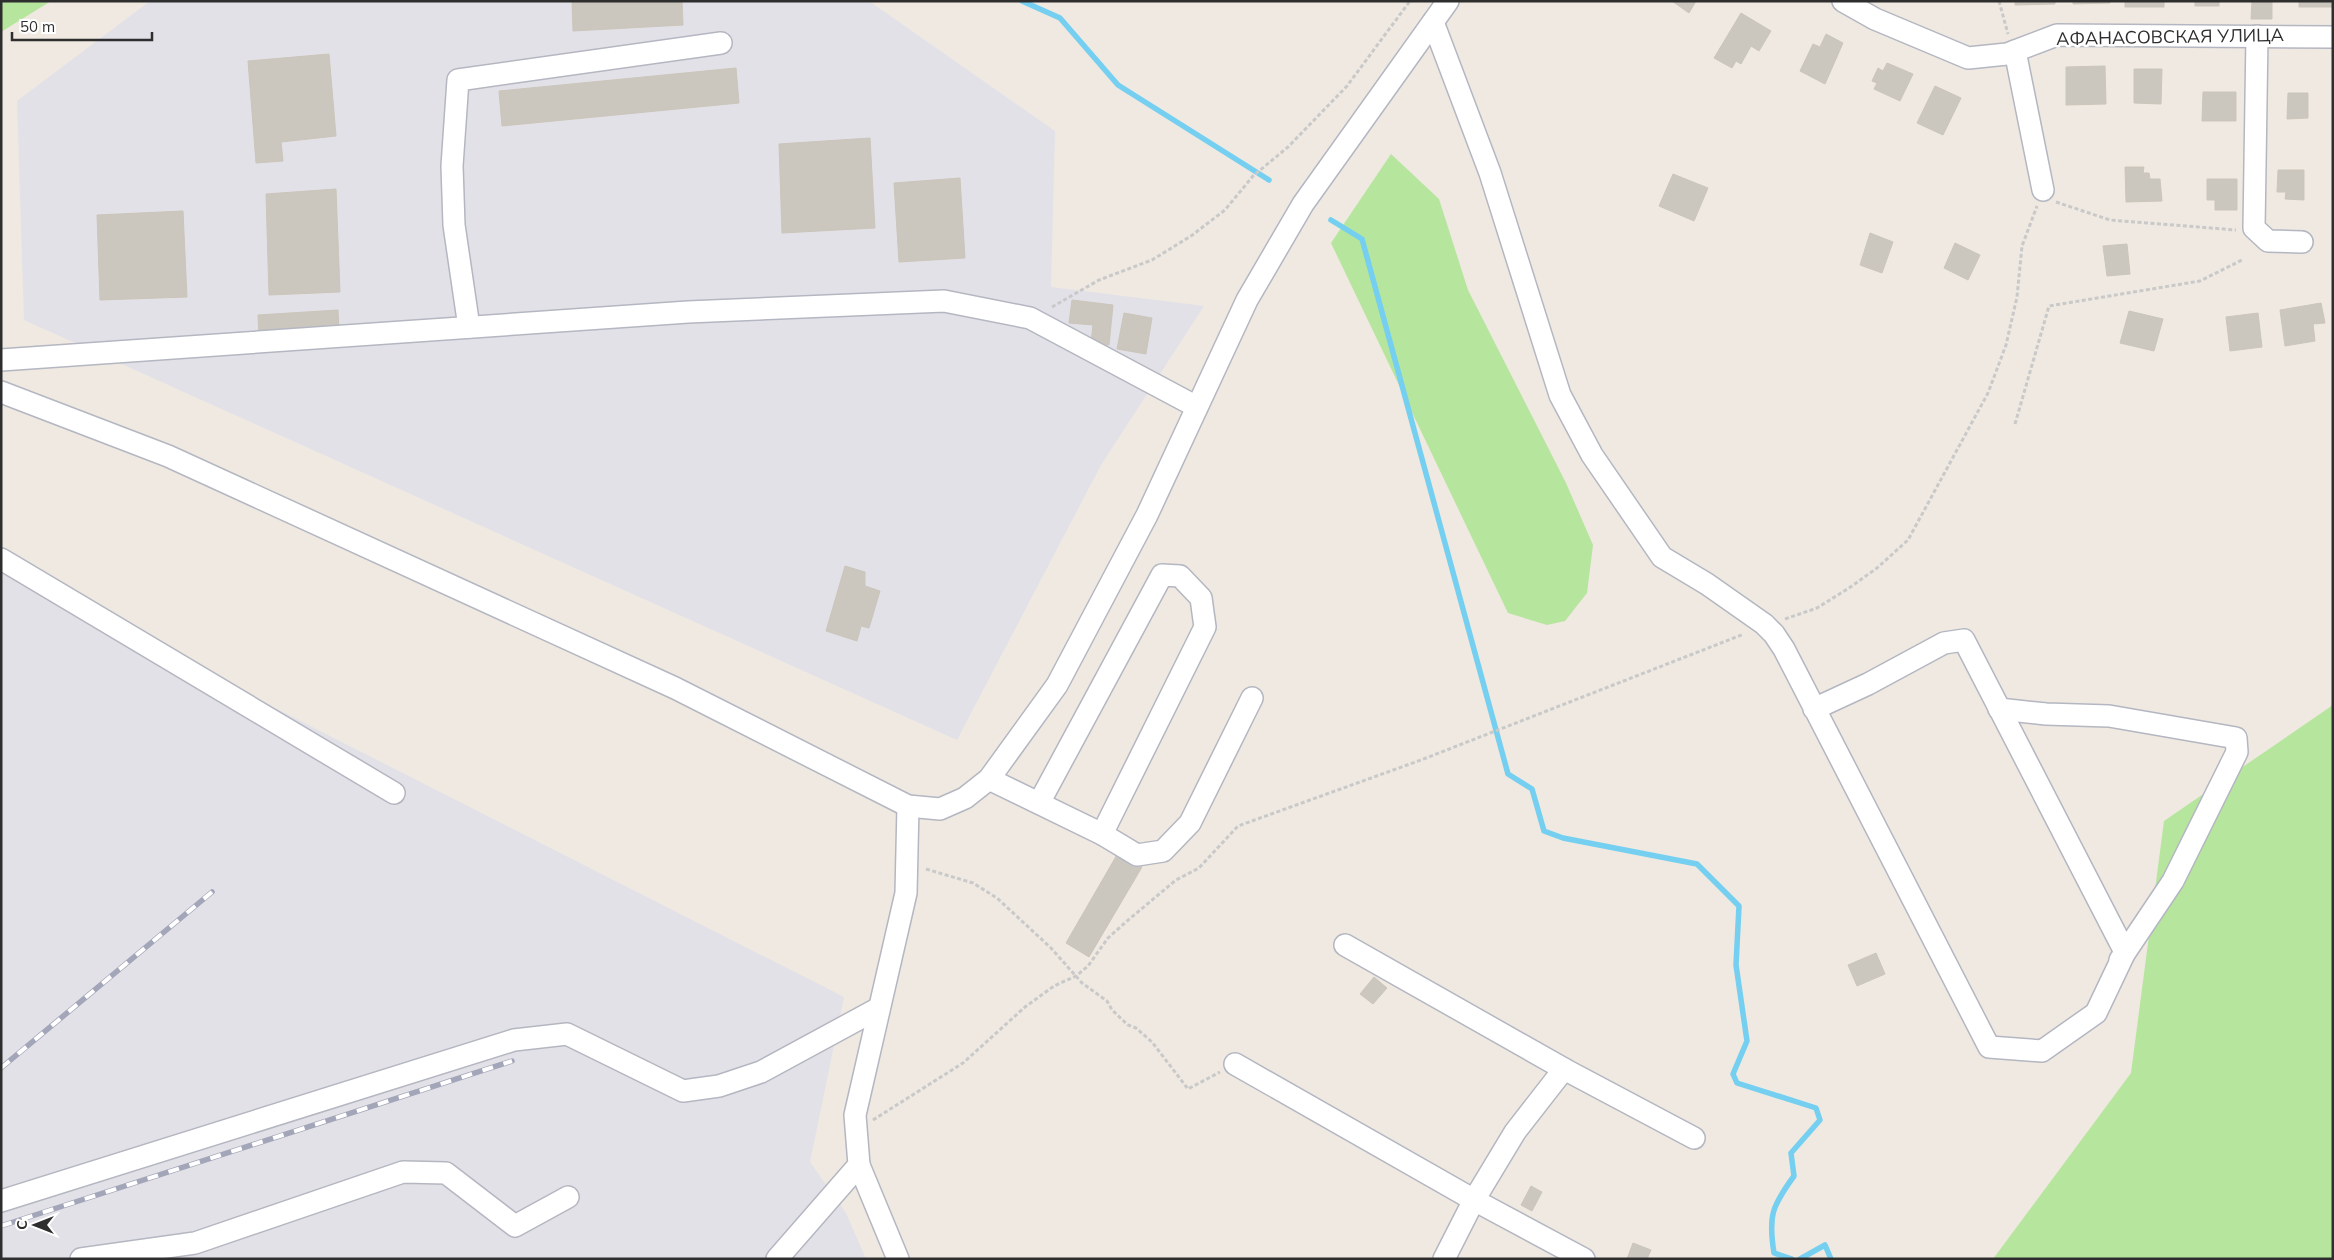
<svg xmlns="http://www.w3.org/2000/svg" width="2334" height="1260" viewBox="0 0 2334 1260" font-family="Mulish,sans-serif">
	<rect width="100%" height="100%" fill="#efe9e1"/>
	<g fill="#e3e1e8">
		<polygon points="150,1 869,1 1055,131 1051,287 1204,306 1101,465 957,740 24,320 17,101"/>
		<polygon points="1,569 844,997 810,1162 846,1213 866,1259 1,1259"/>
	</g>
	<g fill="#b6e59e">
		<polygon points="1,1 51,1 1,32"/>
		<polygon points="1391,154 1439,199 1468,290 1566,483 1593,545 1587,593 1565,621 1547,625 1508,613 1331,243"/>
		<polygon points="2333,705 2333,1259 1993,1259 2131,1073 2164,821"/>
	</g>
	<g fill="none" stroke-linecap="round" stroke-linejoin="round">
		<g stroke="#75cff0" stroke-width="5.5">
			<polyline points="1022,1 1060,18 1118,85 1269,180"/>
			<path d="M 1331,220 L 1362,239 L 1508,774 L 1532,789 L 1544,831 L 1563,838 L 1697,864 L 1739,906 L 1736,965 L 1747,1041 L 1733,1074 L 1737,1083 L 1816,1108 L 1820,1120 L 1791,1153 L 1794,1176 C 1772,1206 1768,1216 1774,1253 L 1792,1259"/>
			<polyline points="1800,1259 1825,1245 1831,1259"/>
		</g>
	</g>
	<g fill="#cbc7bf" stroke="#cbc5ba">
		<polygon points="572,1 682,1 683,25 573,31"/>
		<polygon points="1672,1 1696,1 1689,13"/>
		<polygon points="2015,1 2055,1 2055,4 2015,5"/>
		<polygon points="2073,1 2110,1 2110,3 2073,4"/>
		<rect x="2125" y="1" width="39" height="6"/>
		<rect x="2195" y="1" width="24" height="5"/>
		<polygon points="2252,1 2272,1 2272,19 2251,19"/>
		<rect x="2299" y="1" width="34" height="6"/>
		<polygon points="1741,13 1771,31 1759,51 1751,46 1741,64 1736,61 1732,68 1714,58"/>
		<polygon points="1826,34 1843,43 1825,84 1800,71 1813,44 1820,47"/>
		<polygon points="329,54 336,136 281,142 283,161 256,163 248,61"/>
		<polygon points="1887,63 1913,74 1900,101 1874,89 1877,83 1872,81 1878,68 1883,71"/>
		<polygon points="2105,66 2106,104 2066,105 2066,67"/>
		<polygon points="736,68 739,103 502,126 499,91"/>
		<polygon points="2134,69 2162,69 2161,104 2134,103"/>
		<polygon points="1935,86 1961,98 1943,135 1917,123"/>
		<polygon points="2203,92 2236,92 2236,121 2202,121"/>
		<polygon points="2288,93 2308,93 2308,118 2287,119"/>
		<polygon points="870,138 875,228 782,233 779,144"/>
		<polygon points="2125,167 2144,167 2143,173 2149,173 2150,179 2160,179 2162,201 2126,202"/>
		<polygon points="2278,170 2304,170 2304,200 2285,199 2286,192 2277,192"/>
		<polygon points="1673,174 1708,188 1694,221 1659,206"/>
		<polygon points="960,178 965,258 899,262 894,183"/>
		<polygon points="2207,179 2237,179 2237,210 2215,210 2215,200 2207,200"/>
		<polygon points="336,189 340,292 269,295 266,194"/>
		<polygon points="183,211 187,297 100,300 97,215"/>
		<polygon points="1870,233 1893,242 1882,273 1860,265"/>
		<polygon points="1955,243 1980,255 1968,280 1944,268"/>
		<polygon points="2127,244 2130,274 2107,276 2103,246"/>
		<polygon points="1072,300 1113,305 1109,345 1091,343 1093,325 1069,323"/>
		<polygon points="2321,303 2325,323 2313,324 2315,341 2285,346 2280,310"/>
		<polygon points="338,310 339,332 259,337 258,315"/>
		<polygon points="2129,311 2163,319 2154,351 2120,343"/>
		<polygon points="1124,313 1152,318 1146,354 1117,349"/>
		<polygon points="2258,313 2262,347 2230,351 2226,317"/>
		<polygon points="845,566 865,572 865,586 880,591 869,628 861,626 857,641 826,631"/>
		<polygon points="1118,853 1142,867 1089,957 1066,943"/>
		<polygon points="1876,953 1885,974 1857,986 1848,965"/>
		<polygon points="1374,977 1387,988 1373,1004 1360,994"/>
		<polygon points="1531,1186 1542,1192 1532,1211 1521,1205"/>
		<polygon points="1633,1243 1651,1250 1647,1259 1627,1259"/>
	</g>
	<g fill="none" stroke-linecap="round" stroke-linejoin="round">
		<defs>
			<g id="minor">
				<polyline points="1843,1 1875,19 1968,58 2007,54 2057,35 2333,37"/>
				<polyline points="1433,22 1490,173 1560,395 1592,455 1662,557 1707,584 1764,624 1774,634 1784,649 1989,1047 2042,1051 2096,1013 2125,952 1964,640 1944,643 1868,684 1814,709"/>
				<polyline points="2257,36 2254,228 2268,241 2302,242"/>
				<polyline points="2015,51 2043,190"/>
				<polyline points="469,327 454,225 452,166 458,80 721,43"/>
				<polyline points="1,360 688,312 944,301 1030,318 1197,407"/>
				<polyline points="1,392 168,456 675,688 908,806 940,809 965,798 989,779 1057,685 1147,515 1247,300 1303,204 1448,1"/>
				<polyline points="1,559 394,793"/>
				<polyline points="1999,709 2046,714 2109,716 2236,738 2237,752 2173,881 2120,960"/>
				<polyline points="989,779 1102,834 1205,627 1201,598 1180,576 1162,575 1039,803"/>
				<polyline points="1102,834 1137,855 1163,851 1190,823 1252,698"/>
				<polyline points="1345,945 1564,1069"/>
				<polyline points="1235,1064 1474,1200 1584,1259"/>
				<polyline points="859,1165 898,1259"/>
				<polyline points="1,1201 514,1040 567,1034 683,1091 719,1086 761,1072 879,1008"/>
				<polyline points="81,1259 195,1243 403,1172 446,1173 515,1226 568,1197"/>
				<polyline points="777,1259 859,1165 855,1115 906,893 908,806"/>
				<polyline points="1444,1259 1474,1200 1515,1132 1564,1069 1694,1138"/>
			</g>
		</defs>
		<use href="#minor" stroke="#b4b7c1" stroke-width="24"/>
		<g stroke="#c9c9c9" stroke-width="3" stroke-dasharray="4 2.5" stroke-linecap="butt">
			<polyline points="1999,1 2008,34"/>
			<polyline points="2056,202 2110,220 2236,230"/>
			<polyline points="1052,307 1099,280 1152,260 1191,236 1225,210 1253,176 1288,147 1347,86 1410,1"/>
			<polyline points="2015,424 2049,306 2200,281 2242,260"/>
			<polyline points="1785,619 1817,608 1849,588 1877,568 1908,540 1988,393 2006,345 2017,297 2022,246 2037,206"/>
			<polyline points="926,869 973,883 997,898 1051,948 1082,983 1107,1001 1112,1010 1128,1025 1136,1028 1152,1042 1188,1089 1220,1072"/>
			<polyline points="873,1120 963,1063 1025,1007 1054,986 1076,976 1088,966 1108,938 1127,921 1176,880 1199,868 1238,826 1421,760 1744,634"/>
		</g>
		<use href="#minor" stroke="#fff" stroke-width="21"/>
		<defs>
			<g id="rail">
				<polyline points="1,1068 212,892"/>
				<polyline points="1,1226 512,1061"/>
			</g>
		</defs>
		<use href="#rail" stroke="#a3a6b8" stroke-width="5.5"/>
		<use href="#rail" stroke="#fff" stroke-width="4" stroke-dasharray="11" stroke-linecap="butt"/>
	</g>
	<g text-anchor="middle" stroke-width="5" stroke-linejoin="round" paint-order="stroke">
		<g font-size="18" fill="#2e2e2e" stroke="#fff">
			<text transform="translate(2170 37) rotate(-1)" y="6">АФАНАСОВСКАЯ УЛИЦА</text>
		</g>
	</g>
	<rect width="2334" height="1260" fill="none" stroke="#2e2e2e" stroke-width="5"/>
	<g transform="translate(35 1225) rotate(270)" stroke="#ffffff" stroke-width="4" paint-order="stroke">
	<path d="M0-4L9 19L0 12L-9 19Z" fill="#2e2e2e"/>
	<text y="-8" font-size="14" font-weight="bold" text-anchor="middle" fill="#2e2e2e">С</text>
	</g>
	<path d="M12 32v8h140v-8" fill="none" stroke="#2e2e2e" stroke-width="2.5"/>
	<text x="20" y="32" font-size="15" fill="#2e2e2e" stroke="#ffffff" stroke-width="4" paint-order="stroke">50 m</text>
</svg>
